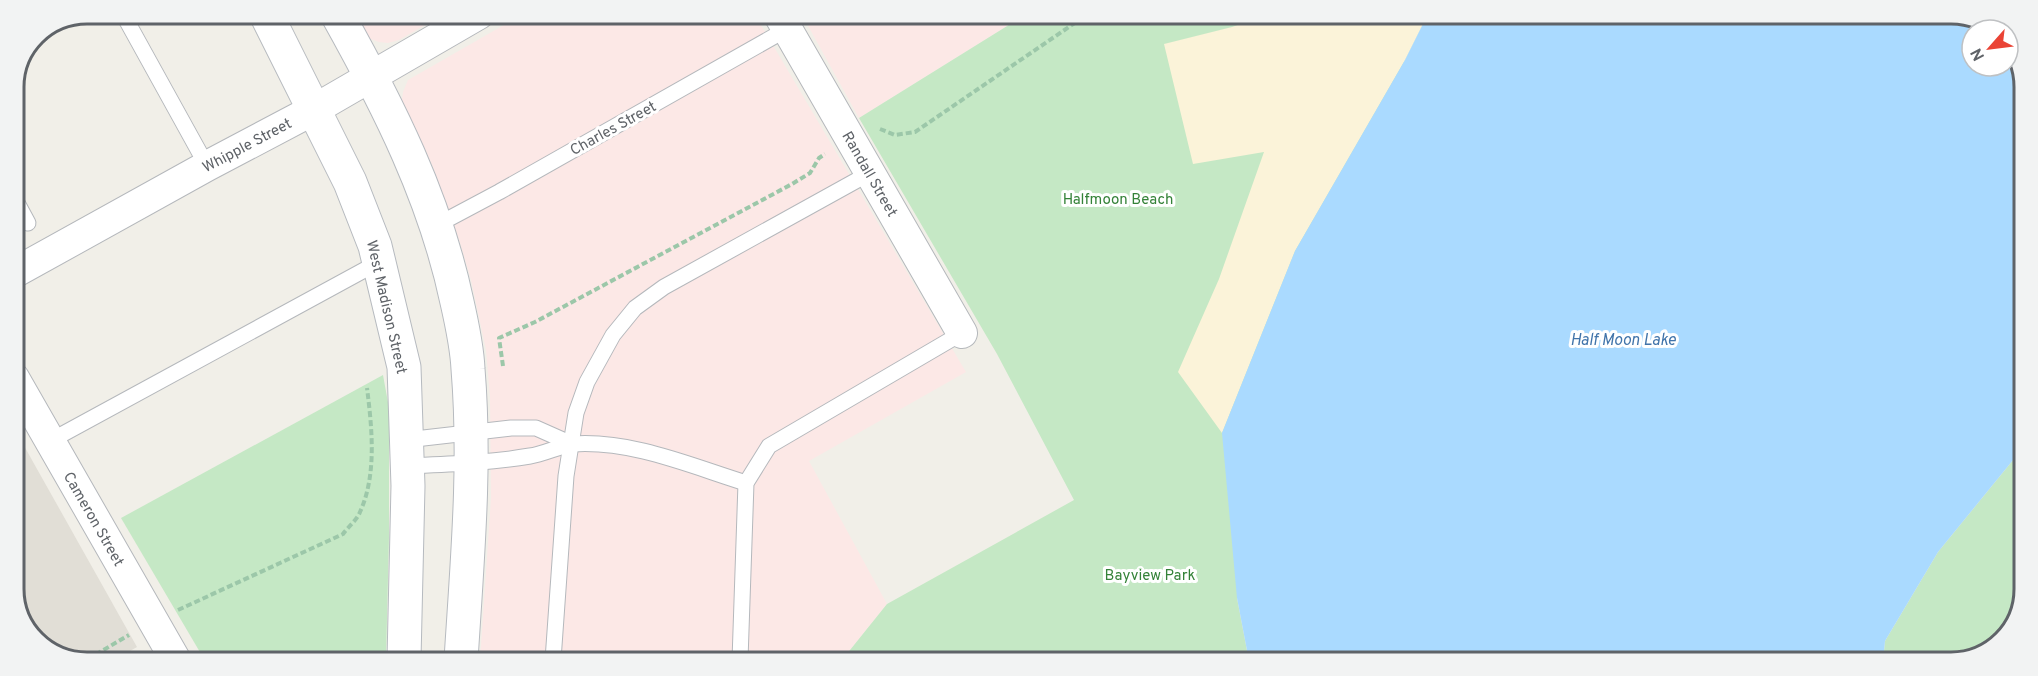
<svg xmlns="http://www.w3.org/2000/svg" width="2038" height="676" viewBox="0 0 2038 676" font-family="Overpass,sans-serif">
	<rect width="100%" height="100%" fill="#f1efe8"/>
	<polygon fill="#e1ded6" points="14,428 137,647 116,659 64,659 29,634 14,594"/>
	<g fill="#fce8e6">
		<polygon points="355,14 444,14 399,40 388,43 379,42 368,38"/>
		<polygon points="523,14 755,15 966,372 809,461 887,604 842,660 480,660 491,498 490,397 486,350 471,280 460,243 433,167 402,100 403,92 408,80"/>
		<polygon points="802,15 1025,15 859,118"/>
	</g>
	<g fill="#c5e8c5">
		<polygon points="1025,15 1427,16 1405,60 1237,598 1249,661 842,660 887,604 1074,500 997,354 859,118"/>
		<polygon points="383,375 389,408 389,537 386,659 204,659 121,518"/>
		<polygon points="2022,449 2021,612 1996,648 1952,662 1883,662 1885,641 1938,552"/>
	</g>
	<polygon fill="#fbf3d9" points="1264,16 1427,16 1405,60 1295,251 1222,433 1178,372 1219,279 1264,152 1193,164 1164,44 1232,27"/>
	<polygon fill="#aadaff" points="1427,16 1974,17 1992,30 1972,30 1972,66 2008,66 2009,42 2024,82 2022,449 1938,552 1885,641 1883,662 1249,661 1237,598 1222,433 1295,251 1405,60"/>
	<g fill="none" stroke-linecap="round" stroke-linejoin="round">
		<defs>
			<g id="service">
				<polyline points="123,14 207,166"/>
				<polyline points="15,199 28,223"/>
				<polyline points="437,225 499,192 787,29"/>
				<polyline points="406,440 511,428 536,428 572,444"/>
				<polyline points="50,441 379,262"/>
				<path d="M 407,466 C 448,464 489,463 530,456 C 544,454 559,446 573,444 C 632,440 691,466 746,483"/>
				<polyline points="553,660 566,476 576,413 587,382 613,335 635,308 664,287 870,173"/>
				<polyline points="740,660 746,483 769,446 962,333"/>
			</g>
			<g id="minor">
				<polyline points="779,15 962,333"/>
				<polyline points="14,273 207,166 315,109 479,14"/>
				<polyline points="14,378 175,659"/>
			</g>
			<g id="secondary">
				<polyline points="266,14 350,182 375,246 404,367 408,486 404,659"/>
				<path d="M 337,14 C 389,107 435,198 457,302 C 462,324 467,347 468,369 C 476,466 467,563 461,660"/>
			</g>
		</defs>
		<use href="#service" stroke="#b5b8bc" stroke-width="17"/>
		<use href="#minor" stroke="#b5b8bc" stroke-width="32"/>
		<use href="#secondary" stroke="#b6babf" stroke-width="35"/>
		<g stroke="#9cc7a9" stroke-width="4" stroke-dasharray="6 3" stroke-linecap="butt">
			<polyline points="880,129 895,135 915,132 1085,16"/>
			<polyline points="503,366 499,338 535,322 792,184 810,173 819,158 825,154"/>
			<path d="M 178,610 L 343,534 C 348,527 357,520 360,512 C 377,475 372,428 367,388"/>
			<polyline points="88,659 129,635"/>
		</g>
		<use href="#service" stroke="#fff" stroke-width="15"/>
		<use href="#minor" stroke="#fff" stroke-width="30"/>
		<use href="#secondary" stroke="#fff" stroke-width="33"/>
	</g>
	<g text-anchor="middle" stroke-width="6" stroke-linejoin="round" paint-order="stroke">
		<g font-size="15" fill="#5f6368" stroke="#fff">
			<text transform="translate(613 128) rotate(-29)" y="5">Charles Street</text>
			<text transform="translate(247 145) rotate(-28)" y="5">Whipple Street</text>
			<text transform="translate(870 174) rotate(60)" y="5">Randall Street</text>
			<text transform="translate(387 307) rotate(77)" y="5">West Madison Street</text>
			<text transform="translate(94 519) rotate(60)" y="5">Cameron Street</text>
		</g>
		<g font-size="15" fill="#348238" stroke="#fff">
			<text x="1118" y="204">Halfmoon Beach</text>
			<text x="1150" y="580">Bayview Park</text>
		</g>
		<g font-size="16" font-style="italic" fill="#4174aa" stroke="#fff">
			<text x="1623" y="345">Half Moon Lake</text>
		</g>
	</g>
	<path d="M0 0H2038V676H0ZM87 24H1951A63 63 0 0 1 2014 87V589A63 63 0 0 1 1951 652H87A63 63 0 0 1 24 589V87A63 63 0 0 1 87 24Z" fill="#f2f3f3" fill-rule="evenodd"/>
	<path fill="none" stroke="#5f6368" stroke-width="3" d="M87 24H1951A63 63 0 0 1 2014 87V589A63 63 0 0 1 1951 652H87A63 63 0 0 1 24 589V87A63 63 0 0 1 87 24Z"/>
	<g transform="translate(1990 48) rotate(242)"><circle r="28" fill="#ffffff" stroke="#bfc1c3" stroke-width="1.5"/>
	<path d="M0-4.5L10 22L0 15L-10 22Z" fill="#ea4335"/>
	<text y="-9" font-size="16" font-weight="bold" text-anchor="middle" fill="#5f6368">N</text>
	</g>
</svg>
